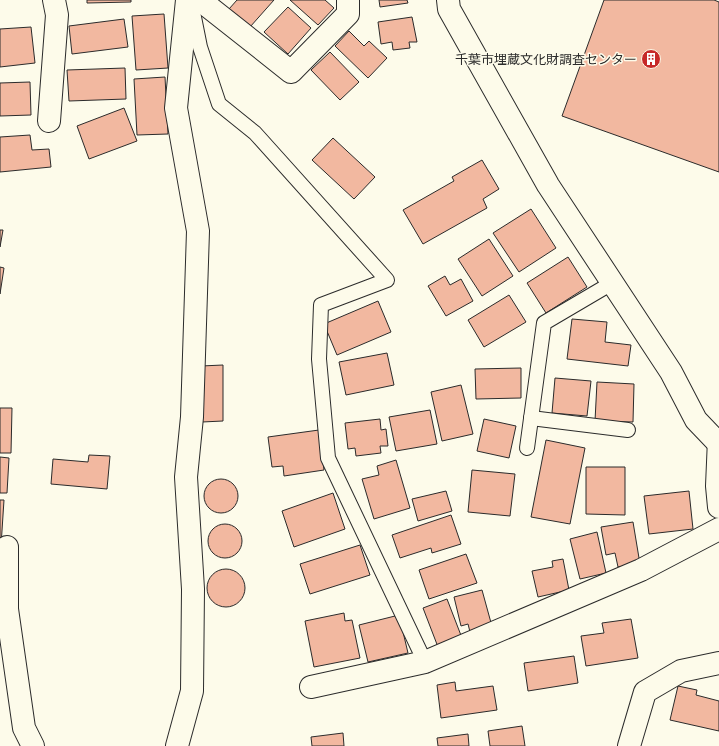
<svg xmlns="http://www.w3.org/2000/svg" width="719" height="746" viewBox="0 0 719 746" font-family="Ubuntu,'Noto Sans JP',sans-serif">
	<rect width="100%" height="100%" fill="#fdfbea"/>
	<g fill="#f2b8a0" stroke="#2b2b2b">
		<polygon points="87,0 131,0 131,2 87,3"/>
		<polygon points="237,0 274,0 250,27 229,9"/>
		<polygon points="290,0 325,0 334,8 318,25"/>
		<polygon points="379,0 407,0 408,3 380,7"/>
		<polygon points="604,0 714,0 719,2 719,172 562,116"/>
		<polygon points="288,7 311,28 288,54 264,32"/>
		<polygon points="164,14 168,68 136,70 132,16"/>
		<polygon points="412,17 417,42 409,42 410,48 393,50 392,42 381,44 378,22"/>
		<polygon points="124,19 128,47 72,54 69,26"/>
		<polygon points="31,27 35,63 0,67 0,29"/>
		<polygon points="349,31 364,46 369,41 387,58 368,78 335,46"/>
		<polygon points="330,52 359,82 340,100 311,70"/>
		<polygon points="125,68 126,99 69,101 67,70"/>
		<polygon points="165,77 168,134 137,135 134,79"/>
		<polygon points="30,82 31,115 0,116 0,83"/>
		<polygon points="124,108 137,141 89,159 77,126"/>
		<polygon points="30,135 32,150 49,149 51,167 0,172 0,137"/>
		<polygon points="333,138 375,177 354,199 312,160"/>
		<polygon points="482,160 499,189 483,199 487,208 423,244 403,210 454,181 452,177"/>
		<polygon points="531,209 556,248 519,272 493,233"/>
		<polygon points="0,230 3,230 0,247"/>
		<polygon points="489,239 513,276 482,296 458,259"/>
		<polygon points="568,257 587,287 546,313 527,283"/>
		<polygon points="0,267 4,268 0,294"/>
		<polygon points="445,276 450,285 461,279 473,301 446,316 428,286"/>
		<polygon points="509,295 526,322 484,347 468,320"/>
		<polygon points="378,301 391,332 337,355 324,324"/>
		<polygon points="572,319 607,322 605,342 631,345 628,366 567,359"/>
		<polygon points="387,353 394,385 346,395 339,362"/>
		<polygon points="223,365 223,421 202,422 201,366"/>
		<polygon points="521,368 521,398 476,399 475,369"/>
		<polygon points="555,378 591,381 587,416 552,413"/>
		<polygon points="597,382 634,384 633,422 595,421"/>
		<polygon points="461,385 473,434 442,441 431,392"/>
		<polygon points="0,408 12,408 11,453 0,453"/>
		<polygon points="430,410 437,444 396,451 389,417"/>
		<polygon points="380,419 381,430 386,429 388,446 380,446 381,453 356,456 355,448 348,449 345,423"/>
		<polygon points="484,419 516,426 509,458 477,451"/>
		<polygon points="319,430 324,470 284,476 283,466 272,467 268,437"/>
		<polygon points="546,440 585,448 570,524 531,517"/>
		<polygon points="89,455 110,456 107,489 51,484 53,459 88,462"/>
		<polygon points="0,457 9,458 7,493 0,493"/>
		<polygon points="396,460 410,508 374,519 362,479 379,475 377,466"/>
		<polygon points="586,467 625,467 625,515 586,514"/>
		<polygon points="472,470 515,474 510,516 468,512"/>
		<circle cx="221" cy="496" r="17"/>
		<polygon points="446,491 452,511 418,521 412,499"/>
		<polygon points="689,491 693,529 649,534 644,496"/>
		<polygon points="333,493 345,529 294,547 282,511"/>
		<polygon points="0,500 4,500 1,546 0,546"/>
		<polygon points="451,515 461,544 432,553 431,548 400,558 392,535"/>
		<polygon points="633,522 640,564 618,567 615,553 606,555 601,527"/>
		<circle cx="225" cy="541" r="17"/>
		<polygon points="597,532 606,573 580,579 570,539"/>
		<polygon points="360,545 370,575 310,594 300,564"/>
		<polygon points="466,554 477,583 429,599 419,570"/>
		<polygon points="563,559 569,590 538,597 532,571 553,567 552,561"/>
		<circle cx="226" cy="588" r="19"/>
		<polygon points="482,590 493,630 470,632 468,624 461,626 454,597"/>
		<polygon points="447,599 462,638 438,647 423,608"/>
		<polygon points="344,613 345,621 352,620 360,658 314,667 305,621"/>
		<polygon points="399,615 408,653 368,662 359,625"/>
		<polygon points="631,619 638,658 586,666 581,636 604,633 602,623"/>
		<polygon points="574,656 578,683 528,691 524,663"/>
		<polygon points="455,682 456,691 493,686 497,710 441,718 437,685"/>
		<polygon points="678,686 697,690 696,695 719,701 719,731 670,720"/>
		<polygon points="522,726 525,746 490,746 488,731"/>
		<polygon points="343,733 344,746 312,746 311,737"/>
		<polygon points="468,734 469,746 438,746 437,738"/>
	</g>
	<g fill="none" stroke-linecap="round" stroke-linejoin="round">
		<defs>
			<g id="service">
				<polyline points="192,7 200,47 219,104 255,133 387,280 321,305 319,359 328,458 425,662"/>
				<polyline points="531,418 628,430"/>
				<polyline points="527,448 544,323 612,283"/>
			</g>
			<g id="minor">
				<polyline points="200,0 291,72 348,14 348,0"/>
				<polyline points="448,0 449,9 548,185 671,372 696,420 718,443"/>
				<polyline points="49,121 57,15 54,0"/>
				<polyline points="719,439 717,486 719,507"/>
				<polyline points="7,547 7,609 24,728 33,746"/>
				<polyline points="311,687 425,662 641,570 719,529"/>
				<polyline points="177,746 192,691 193,589 186,477 192,417 198,231 176,108 187,0"/>
				<polyline points="629,746 645,692 681,671 719,663"/>
			</g>
		</defs>
		<use href="#service" stroke="#2b2b2b" stroke-width="16"/>
		<use href="#minor" stroke="#2b2b2b" stroke-width="24"/>
		<use href="#service" stroke="#fdfbea" stroke-width="14"/>
		<use href="#minor" stroke="#fdfbea" stroke-width="22"/>
	</g>
	<defs>
		<symbol id="building-disc" viewBox="-11 -11 22 22"><circle r="9.5" fill="#c62828" stroke="#fdfbea"/><path d="M-4-6H4V6H1V3H-1V6H-4ZM-2.5-4.3h1.7v1.8h-1.7ZM.8-4.3h1.7v1.8H.8ZM-2.5-1h1.7V.8h-1.7ZM.8-1h1.7V.8H.8Z" fill="#fff"/></symbol>
	</defs>
	<g fill-rule="evenodd">
		<use href="#building-disc" x="640" y="48" width="22" height="22"/>
	</g>
	<g text-anchor="middle" stroke-width="3" stroke-linejoin="round" paint-order="stroke">
		<g font-size="13" fill="#2b2b2b" stroke="#fdfbea" text-anchor="end">
			<text x="637" y="64">千葉市埋蔵文化財調査センター</text>
		</g>
	</g>
</svg>
